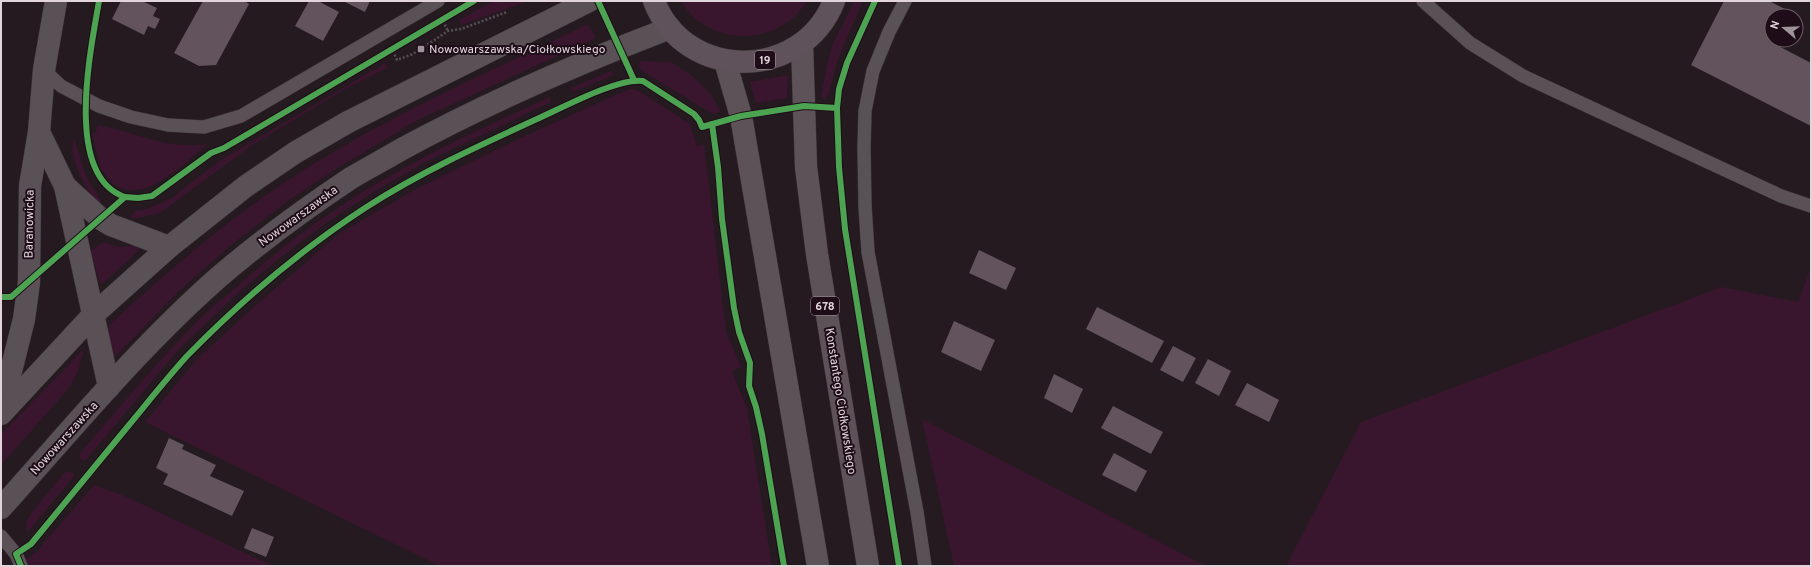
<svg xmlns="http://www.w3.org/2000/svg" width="1812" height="567" viewBox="0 0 1812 567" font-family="Overpass,sans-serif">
	<rect width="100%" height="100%" fill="#241a20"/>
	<g fill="#3a162e">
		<polygon points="493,1 528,1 461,25 459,20"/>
		<path d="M 681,1 L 807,1 C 780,47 708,48 681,1 Z"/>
		<path d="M 854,1 L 863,1 L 838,59 L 828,95 L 825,99 L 821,98 C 825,78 827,56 836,37 C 842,25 849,14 854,1 Z"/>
		<path d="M 588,24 L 596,38 L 416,121 L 336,169 L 289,200 L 230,246 L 179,291 L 109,363 L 109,325 C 163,276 217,228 278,187 C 375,121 483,75 588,24 Z"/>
		<polygon points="640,61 671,62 690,74 711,94 720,111 714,114 709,112 641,70 638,65"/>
		<polygon points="385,63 387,68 347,88 254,144 160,213 139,218 129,218 135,211 147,209 170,199 219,161"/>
		<polygon points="611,71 614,75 573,92 571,88"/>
		<polygon points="788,75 787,98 756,103 750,82"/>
		<polygon points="629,89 637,90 690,124 697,147 704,144 726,331 741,367 732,371 747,409 772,566 440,566 145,422 196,360 256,305 340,233 416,189 518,139"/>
		<path d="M 550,97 L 551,102 L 422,164 L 369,195 L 325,224 L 280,258 L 237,294 L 180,348 L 85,461 L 80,459 L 80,453 C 122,405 162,355 208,311 C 217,302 228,294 238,286 C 264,262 291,240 320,220 C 391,170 471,133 550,97 Z"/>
		<path d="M 97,125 C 137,132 165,150 208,144 C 180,166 133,218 103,172 C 98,163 95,144 92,133 L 96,133 Z"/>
		<path d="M 74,138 L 86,176 L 101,201 L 100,207 C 87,190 67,159 74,138 Z"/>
		<polygon points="103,242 120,247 136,246 138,249 136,253 103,283 100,283 91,251"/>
		<polygon points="1811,267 1811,566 1286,566 1361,422 1722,287 1798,302"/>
		<polygon points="85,348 77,373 70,387 1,465 1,434"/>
		<polygon points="922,419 1206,566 954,566"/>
		<polygon points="69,471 75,475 27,533 26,522 29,516 64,473"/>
		<polygon points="94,485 120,494 273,566 16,566 36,552"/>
	</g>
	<g fill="#63535c">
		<polygon points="121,1 142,1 157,8 153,16 160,19 155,29 148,26 144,35 112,19"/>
		<polygon points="203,1 244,1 249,4 216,65 199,66 174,53"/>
		<polygon points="309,1 318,1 339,12 323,41 295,26"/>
		<polygon points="343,1 370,1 365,12"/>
		<polygon points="1724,1 1769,1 1787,10 1785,16 1772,16 1771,42 1811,63 1811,126 1691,65"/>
		<polygon points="979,250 1016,268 1006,290 969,273"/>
		<polygon points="1097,307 1164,341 1152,363 1086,329"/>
		<polygon points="954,321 995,340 981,371 941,352"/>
		<polygon points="1173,346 1196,358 1183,382 1160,370"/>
		<polygon points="1208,359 1231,371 1219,396 1195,383"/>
		<polygon points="1054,374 1083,389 1072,413 1044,398"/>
		<polygon points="1247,383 1279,400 1269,422 1235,405"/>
		<polygon points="1113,406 1163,432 1151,454 1101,428"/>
		<polygon points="169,438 184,445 182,449 216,465 210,476 244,491 232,516 163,484 168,474 156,468"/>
		<polygon points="1114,453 1147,471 1136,492 1102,475"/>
		<polygon points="252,528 274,537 266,557 244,548"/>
	</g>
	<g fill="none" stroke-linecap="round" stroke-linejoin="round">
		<defs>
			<g id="lane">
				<polyline points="905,1 889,32 873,71 865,111 864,148 865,206 868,252 917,512 925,566"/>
				<polyline points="1423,1 1470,43 1523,76 1781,196 1811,206"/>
				<polyline points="44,70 61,86 99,106 131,117 168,125 204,127 241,116 438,1"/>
				<polyline points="1,536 16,554 21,566"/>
			</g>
			<g id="street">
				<polyline points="39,132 65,186 109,387"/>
				<polyline points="65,186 101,219 111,225 169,247"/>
				<polyline points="1,411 24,319 29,282 30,186 39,132 44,70 56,1"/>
			</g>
			<g id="secondary">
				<polyline points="1,414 93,315 169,247 246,186 296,152 348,122 589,1"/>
				<path d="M 1,508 C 72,429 140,346 220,276 C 261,241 306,208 351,178 C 368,168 385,159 402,149 C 488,102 579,63 670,28"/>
			</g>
			<g id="primary">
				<polyline points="802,44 806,167 817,254 868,566"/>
				<polyline points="725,61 741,116 818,566"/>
			</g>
			<path id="highway" d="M 654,1 C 685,82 802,82 834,1"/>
		</defs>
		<use href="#lane" stroke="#3f373c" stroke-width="14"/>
		<use href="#street" stroke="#3f373c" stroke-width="23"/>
		<use href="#secondary" stroke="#3f373c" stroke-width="23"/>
		<use href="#primary" stroke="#3f373c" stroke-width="23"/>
		<use href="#highway" stroke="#3f373c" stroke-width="23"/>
		<g stroke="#564f53" stroke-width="2.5" stroke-dasharray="2 2" stroke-linecap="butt">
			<polyline points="443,21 448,31"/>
			<polyline points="393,51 397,60 413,54 448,31 461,29 507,12"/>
		</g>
		<use href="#lane" stroke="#5a5156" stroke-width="13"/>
		<use href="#street" stroke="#5a5156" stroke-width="22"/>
		<use href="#secondary" stroke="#5a5156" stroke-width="22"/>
		<use href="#primary" stroke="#5d5258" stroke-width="22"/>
		<use href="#highway" stroke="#60525a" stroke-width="22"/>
		<defs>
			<g id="cycleway">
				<polyline points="598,1 634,80"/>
				<polyline points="875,1 847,63 839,89 837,108 839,167 845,229 899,566"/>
				<polyline points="712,124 718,167 722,219 734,308 739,332 750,363 749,386 756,407 762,434 784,566"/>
				<polyline points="125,197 138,198 152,196 211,153 224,148 474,1"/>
				<path d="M 1,297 L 11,297 L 125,197 C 63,176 91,49 99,1"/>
				<path d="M 21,566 L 16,554 L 31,544 C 64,504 96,465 129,425 C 148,402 167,378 187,356 C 240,302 302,249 365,208 C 419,173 478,146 537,119 C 560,109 619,77 643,81 L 694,114 L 699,120 L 702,127 L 741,116 L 804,106 L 837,108"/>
			</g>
		</defs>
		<use href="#cycleway" stroke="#1e0d18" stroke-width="8"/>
		<use href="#cycleway" stroke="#4ca352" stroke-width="6"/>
	</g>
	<rect fill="#9f939a" stroke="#1e0d18" stroke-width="1.5" x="417" y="45" width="8" height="8" rx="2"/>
	<g text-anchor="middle" stroke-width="4" stroke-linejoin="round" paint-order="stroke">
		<g fill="#1e0d18" stroke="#a698a0" stroke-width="1">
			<rect x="755" y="51" width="20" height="18" rx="3"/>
			<rect x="811" y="297" width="28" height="18" rx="3"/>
		</g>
		<g font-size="11" font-weight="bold" fill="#e1d4db">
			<text x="765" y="64">19</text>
			<text x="825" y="310">678</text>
		</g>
		<g font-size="12" fill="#e1d4db" stroke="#1e0d18" text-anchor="start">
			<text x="429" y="53">Nowowarszawska/Ciołkowskiego</text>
		</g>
		<g font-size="12" fill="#e1d4db" stroke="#1e0d18">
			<text transform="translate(298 216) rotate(-36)" y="4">Nowowarszawska</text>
			<text transform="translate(29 224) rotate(-89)" y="4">Baranowicka</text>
			<text transform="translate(841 401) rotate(81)" y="4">Konstantego Ciołkowskiego</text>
			<text transform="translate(64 438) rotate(-48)" y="4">Nowowarszawska</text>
		</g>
	</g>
	<rect width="1812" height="567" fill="none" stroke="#e1d4db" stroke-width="4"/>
	<g transform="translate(1784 28) rotate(289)"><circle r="19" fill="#1e0d18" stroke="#6c5d66"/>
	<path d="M0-3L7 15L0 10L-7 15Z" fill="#9f939a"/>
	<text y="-6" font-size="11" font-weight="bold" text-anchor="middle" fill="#e1d4db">N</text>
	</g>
</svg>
